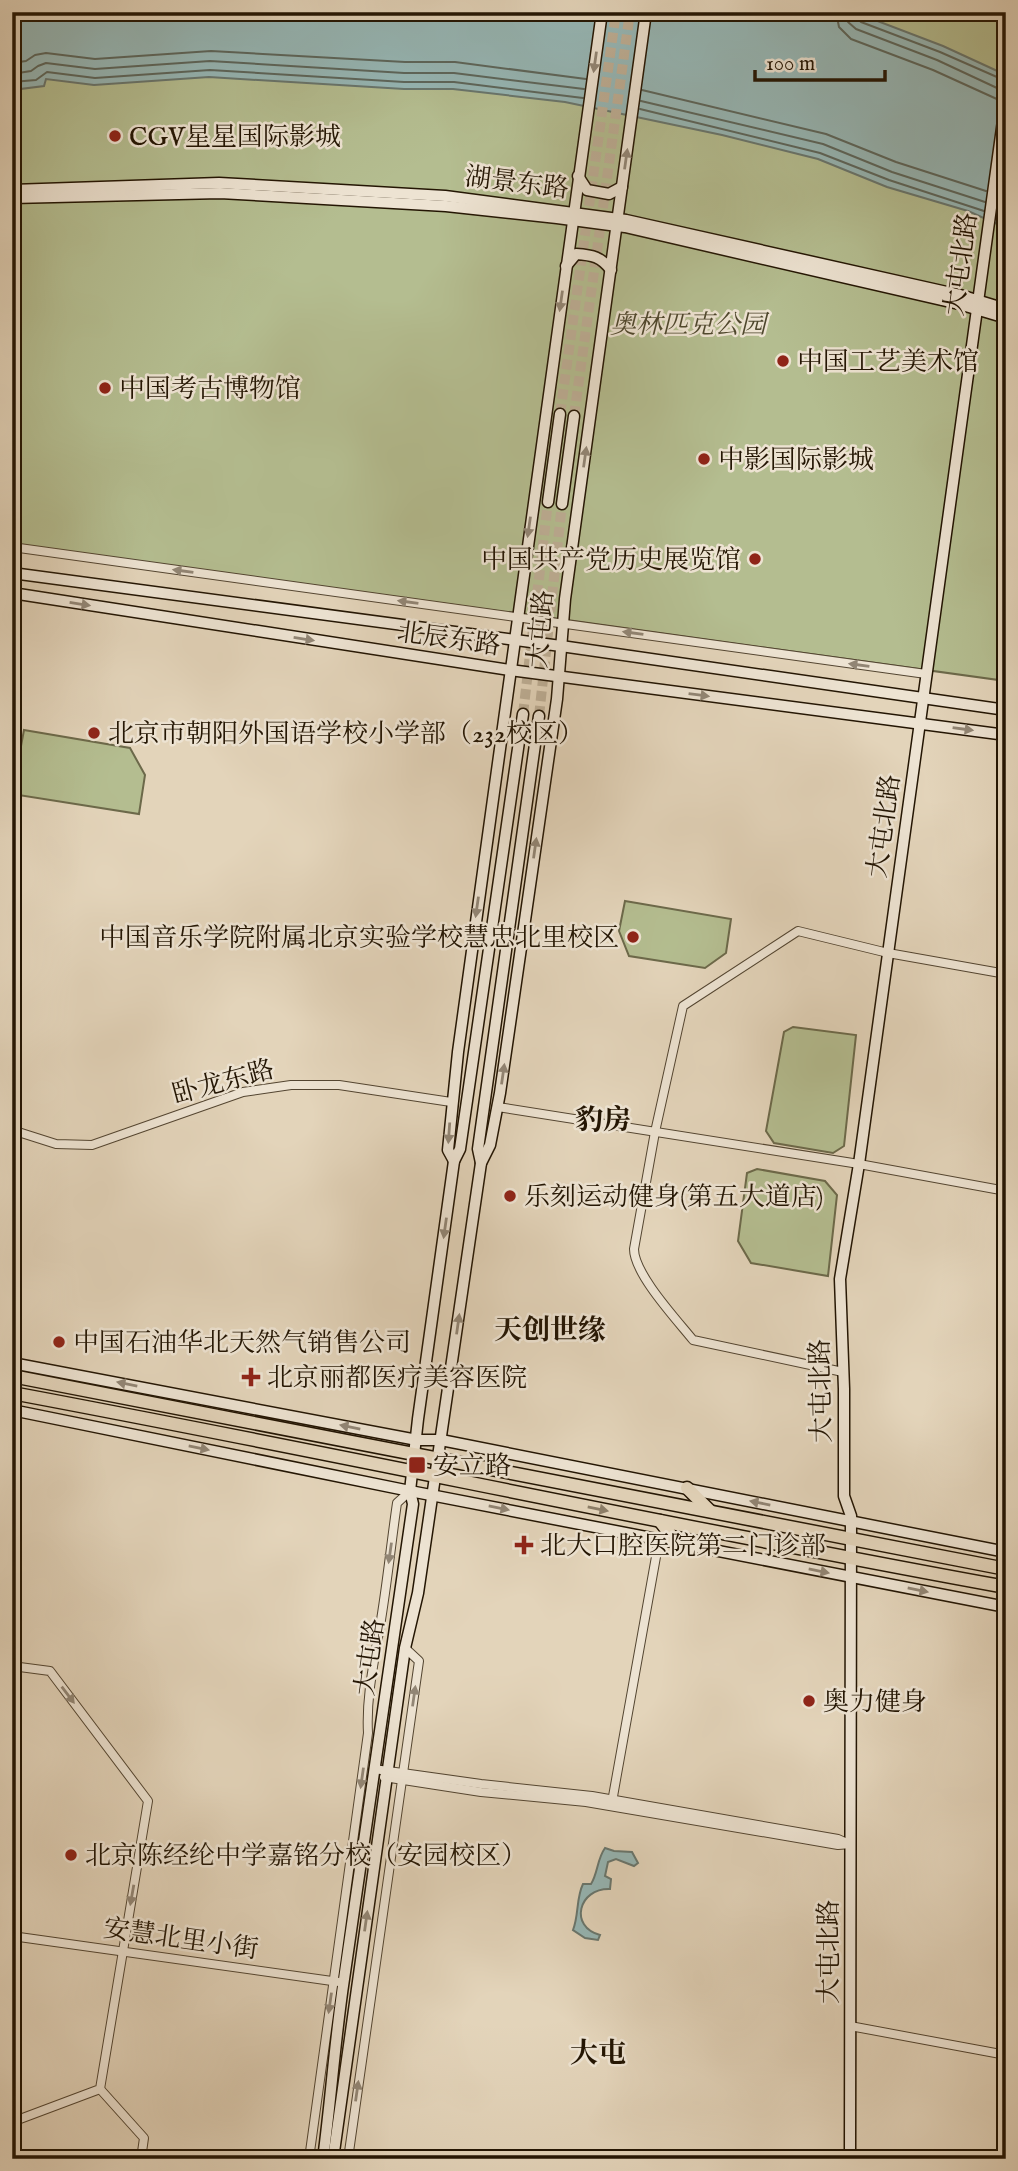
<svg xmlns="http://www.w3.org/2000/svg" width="1018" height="2171" viewBox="0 0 1018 2171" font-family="'IM FELL English','Noto Serif SC',serif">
	<rect width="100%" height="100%" fill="#e3d4ba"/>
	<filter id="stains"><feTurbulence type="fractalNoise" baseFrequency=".00286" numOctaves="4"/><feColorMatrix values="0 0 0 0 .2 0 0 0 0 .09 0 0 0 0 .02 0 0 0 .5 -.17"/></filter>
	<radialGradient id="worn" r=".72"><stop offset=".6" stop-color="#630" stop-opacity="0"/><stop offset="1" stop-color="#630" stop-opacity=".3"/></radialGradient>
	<g fill="#b4bd90" stroke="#6c694a" stroke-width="2">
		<polygon points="12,12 1006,12 1006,681 12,544"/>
		<polygon points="24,730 130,748 145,775 139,814 12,794"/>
		<polygon points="625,901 731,919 726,953 705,968 629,956 619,931"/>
		<polygon points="793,1027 856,1035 844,1146 833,1153 774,1143 766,1131 784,1032"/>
		<polygon points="757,1169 825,1181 837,1195 828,1276 751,1263 738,1241 747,1173"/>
	</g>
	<g fill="#96b7b6" stroke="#68766e" stroke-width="2">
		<polygon points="12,12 854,12 943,46 1006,75 1006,228 968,211 887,187 818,159 722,135 565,102 453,89 404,89 209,77 94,85 46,79 44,86 12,90"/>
		<path d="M 605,1848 L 614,1851 L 632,1852 L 638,1863 L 634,1866 L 616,1859 L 608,1862 L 605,1876 L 611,1879 L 610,1889 C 578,1888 569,1927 600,1935 L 598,1940 L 585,1938 L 573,1930 C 579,1915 576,1898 583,1884 L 591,1884 C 598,1873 597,1859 605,1848 Z"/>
	</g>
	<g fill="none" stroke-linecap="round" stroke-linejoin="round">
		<g stroke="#5c665c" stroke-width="2">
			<polyline points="836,12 839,27 851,39 933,70 999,100"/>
			<polyline points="847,12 848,22 856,29 937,60 997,88 1006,90"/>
			<polyline points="855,12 856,18 861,22 940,52 1006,81"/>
			<polyline points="12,63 26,61 35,55 46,53 95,59 211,51 405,62 455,62 586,79"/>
			<polyline points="12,74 31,71 38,66 46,63 95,69 210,61 404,73 454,73 584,89"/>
			<polyline points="12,82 36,80 47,72 95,78 210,70 404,82 454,82 583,98"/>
			<polyline points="642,90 826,134 896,162 986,191"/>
			<polyline points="641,101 823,144 892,172 985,202"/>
			<polyline points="640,109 820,153 889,180 984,211"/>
		</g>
		<g stroke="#bdae95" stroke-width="10" stroke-dasharray="10 5" stroke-linecap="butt">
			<polyline points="560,414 616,12"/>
			<polyline points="574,416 630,12"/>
			<polyline points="523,714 548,502"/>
			<polyline points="539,716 562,504"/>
		</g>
		<defs>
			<g id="street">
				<polyline points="12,547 926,674"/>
				<polyline points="498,1107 859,1164 1006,1191"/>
				<polyline points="12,1130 56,1144 92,1145 243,1092 291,1085 339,1085 451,1102"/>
				<path d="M 843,1372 L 693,1340 C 677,1320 634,1274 634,1249 L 655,1132 L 683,1006 L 798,931 L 888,953 L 1006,974"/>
				<polyline points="12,1666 50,1671 148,1801 100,2089 12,2122"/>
				<polyline points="374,1769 481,1784 592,1796 838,1839 847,1843"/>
				<polyline points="384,1777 481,1792 586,1802 838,1845 851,1844"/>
				<polyline points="612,1802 659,1540"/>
				<polyline points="12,1936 339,1982"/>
				<polyline points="850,2026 1006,2055"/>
				<polyline points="100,2089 144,2138 141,2159"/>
				<path d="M 309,2159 L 368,1733 C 366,1697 374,1662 380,1626 C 387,1585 391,1544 397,1503 L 410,1491"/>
				<polyline points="348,2159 419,1661 405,1648"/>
			</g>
			<g id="secondary">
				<polyline points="578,176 587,190 609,194 622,187"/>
				<polyline points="12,190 219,183 445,196 626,220 960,295 1006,309"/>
				<polyline points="12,198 220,193 446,206 557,218 625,227 959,304 1006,318"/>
				<path d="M 566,266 L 576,254 C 593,255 601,257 611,270"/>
				<polyline points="548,502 560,414"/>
				<polyline points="562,504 574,416"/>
				<polyline points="12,573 561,646 1006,710"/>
				<polyline points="12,593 510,670 1006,735"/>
				<polyline points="454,1161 448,1150 458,1052 602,12"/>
				<polyline points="481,1163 478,1149 539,716"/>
				<polyline points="12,1363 417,1440 441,1440 1006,1552"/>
				<polyline points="12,1410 410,1491 1006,1607"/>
				<path d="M 323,2159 C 331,2099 335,2039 344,1979 C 366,1820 391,1663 413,1504 L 410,1491 L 418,1419 L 454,1161 L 460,1149 L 523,714"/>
				<polyline points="333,2159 405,1648 418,1593 481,1163 490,1145 500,1093 557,699 565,599 646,12"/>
				<polyline points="850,2159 851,1516 844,1496 844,1389 840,1279 859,1164 1006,99"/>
			</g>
			<g id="primary">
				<polyline points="12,1376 1006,1569"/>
				<path d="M 12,1393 C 344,1455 674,1527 1006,1587"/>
				<polyline points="687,1488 710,1511"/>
				<polyline points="660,1521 677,1543"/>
			</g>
		</defs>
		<use href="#street" stroke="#534531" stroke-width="10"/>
		<use href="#secondary" stroke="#231503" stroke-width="13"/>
		<use href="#primary" stroke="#231503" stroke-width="15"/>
		<use href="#street" stroke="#ede3d2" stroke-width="8"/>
		<use href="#secondary" stroke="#ede3d2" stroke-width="10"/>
		<use href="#primary" stroke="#e3d4ba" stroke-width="12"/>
	</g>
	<defs><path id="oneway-solid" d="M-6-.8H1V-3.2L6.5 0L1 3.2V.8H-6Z" transform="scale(1.75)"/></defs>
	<g fill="#928675">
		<use href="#oneway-solid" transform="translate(595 62) rotate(98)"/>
		<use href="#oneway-solid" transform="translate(626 159) rotate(-82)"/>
		<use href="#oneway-solid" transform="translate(561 301) rotate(98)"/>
		<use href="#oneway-solid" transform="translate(585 457) rotate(-82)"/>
		<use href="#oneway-solid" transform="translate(529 527) rotate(98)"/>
		<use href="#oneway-solid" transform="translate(183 571) rotate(-172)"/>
		<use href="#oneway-solid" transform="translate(408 602) rotate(-172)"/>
		<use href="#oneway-solid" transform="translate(80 604) rotate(9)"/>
		<use href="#oneway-solid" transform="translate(633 633) rotate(-172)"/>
		<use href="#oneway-solid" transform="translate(304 639) rotate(9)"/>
		<use href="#oneway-solid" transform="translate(859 665) rotate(-172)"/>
		<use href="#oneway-solid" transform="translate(699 695) rotate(7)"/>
		<use href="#oneway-solid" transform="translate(963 729) rotate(8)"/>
		<use href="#oneway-solid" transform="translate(535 848) rotate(-82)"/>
		<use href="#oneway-solid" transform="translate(477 907) rotate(98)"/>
		<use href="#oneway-solid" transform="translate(503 1074) rotate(-82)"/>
		<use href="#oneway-solid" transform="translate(449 1133) rotate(94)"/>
		<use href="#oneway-solid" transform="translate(445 1228) rotate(98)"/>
		<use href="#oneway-solid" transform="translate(458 1324) rotate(-82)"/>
		<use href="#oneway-solid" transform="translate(127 1384) rotate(-169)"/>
		<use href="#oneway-solid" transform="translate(350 1427) rotate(-169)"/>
		<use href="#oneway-solid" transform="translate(199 1448) rotate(11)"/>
		<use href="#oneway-solid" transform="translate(760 1503) rotate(-169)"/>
		<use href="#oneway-solid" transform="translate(499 1508) rotate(11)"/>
		<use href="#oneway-solid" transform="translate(390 1553) rotate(98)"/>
		<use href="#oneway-solid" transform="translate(819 1571) rotate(11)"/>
		<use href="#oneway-solid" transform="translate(918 1590) rotate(11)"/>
		<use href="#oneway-solid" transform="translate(68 1695) rotate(53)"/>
		<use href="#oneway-solid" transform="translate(414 1696) rotate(-82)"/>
		<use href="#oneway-solid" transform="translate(362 1778) rotate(98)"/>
		<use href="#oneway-solid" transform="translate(132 1895) rotate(100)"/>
		<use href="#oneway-solid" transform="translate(366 1921) rotate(-82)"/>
		<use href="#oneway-solid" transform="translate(330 2003) rotate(98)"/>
		<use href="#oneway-solid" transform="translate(357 2091) rotate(-82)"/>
	</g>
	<use fill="#8d7e68" href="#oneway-solid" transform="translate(598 1509) rotate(11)"/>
	<g fill="#8f2418" stroke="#ede3d2" stroke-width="2.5">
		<circle cx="115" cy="136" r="7"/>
		<circle cx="783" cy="361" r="7"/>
		<circle cx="105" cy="388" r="7"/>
		<circle cx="704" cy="459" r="7"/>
		<circle cx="755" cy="559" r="7"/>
		<circle cx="94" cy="733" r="7"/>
		<circle cx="633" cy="937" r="7"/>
		<circle cx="510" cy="1196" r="7"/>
		<circle cx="59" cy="1342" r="7"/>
		<path d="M247.5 1366.5h7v7h7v7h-7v7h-7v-7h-7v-7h7z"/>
		<rect x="408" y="1456" width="18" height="18" rx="3.5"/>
		<path d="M520.5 1534.5h7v7h7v7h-7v7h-7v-7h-7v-7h7z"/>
		<circle cx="809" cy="1701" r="7"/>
		<circle cx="71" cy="1855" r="7"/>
	</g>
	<g text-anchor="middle" stroke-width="5" stroke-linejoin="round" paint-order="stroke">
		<g font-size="26" fill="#231503" stroke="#ede3d2" text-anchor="start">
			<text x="129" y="145">CGV星星国际影城</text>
			<text x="797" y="370">中国工艺美术馆</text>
			<text x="119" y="397">中国考古博物馆</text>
			<text x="718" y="468">中影国际影城</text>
			<text x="741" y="568" text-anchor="end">中国共产党历史展览馆</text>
			<text x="108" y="742">北京市朝阳外国语学校小学部（232校区）</text>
			<text x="619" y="946" text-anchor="end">中国音乐学院附属北京实验学校慧忠北里校区</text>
			<text x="524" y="1205">乐刻运动健身(第五大道店)</text>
			<text x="73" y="1351">中国石油华北天然气销售公司</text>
			<text x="267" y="1386">北京丽都医疗美容医院</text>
			<text x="433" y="1474">安立路</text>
			<text x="540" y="1554">北大口腔医院第二门诊部</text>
			<text x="823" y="1710">奥力健身</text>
			<text x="85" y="1864">北京陈经纶中学嘉铭分校（安园校区）</text>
		</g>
		<g font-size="26" fill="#231503" stroke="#ede3d2">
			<text transform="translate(517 182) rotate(7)" y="9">湖景东路</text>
			<text transform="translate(960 264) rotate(-82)" y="9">大屯北路</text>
			<text transform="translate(540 629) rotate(-85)" y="9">大屯路</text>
			<text transform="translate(449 638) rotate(8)" y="9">北辰东路</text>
			<text transform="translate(883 826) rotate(-82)" y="9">大屯北路</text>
			<text transform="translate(223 1081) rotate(-15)" y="9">卧龙东路</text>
			<text transform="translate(820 1391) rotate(-91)" y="9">大屯北路</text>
			<text transform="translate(369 1657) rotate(-82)" y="9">大屯路</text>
			<text transform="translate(181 1938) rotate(8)" y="9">安慧北里小街</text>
			<text transform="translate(828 1952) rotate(-90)" y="9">大屯北路</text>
		</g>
		<g font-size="26" font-style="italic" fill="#4e472d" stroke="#ede3d2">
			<text x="688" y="333">奥林匹克公园</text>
		</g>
		<g font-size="28" font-weight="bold" fill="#231503" stroke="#ede3d2">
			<text x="603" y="1129">豹房</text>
			<text x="550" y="1339">天创世缘</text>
			<text x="598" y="2062">大屯</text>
		</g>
	</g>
	<rect width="1018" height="2171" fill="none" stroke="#e3d4ba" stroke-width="42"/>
	<rect x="14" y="14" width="990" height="2143" fill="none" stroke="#231503" stroke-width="3.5"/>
	<rect x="21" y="21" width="976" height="2129" fill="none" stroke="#231503" stroke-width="2"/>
	<path d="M755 70v10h130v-10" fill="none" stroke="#231503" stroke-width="3.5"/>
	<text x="766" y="70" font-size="21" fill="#231503" stroke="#ede3d2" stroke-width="5" paint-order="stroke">100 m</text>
	<rect width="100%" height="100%" filter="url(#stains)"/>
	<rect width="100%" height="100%" fill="url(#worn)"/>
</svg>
